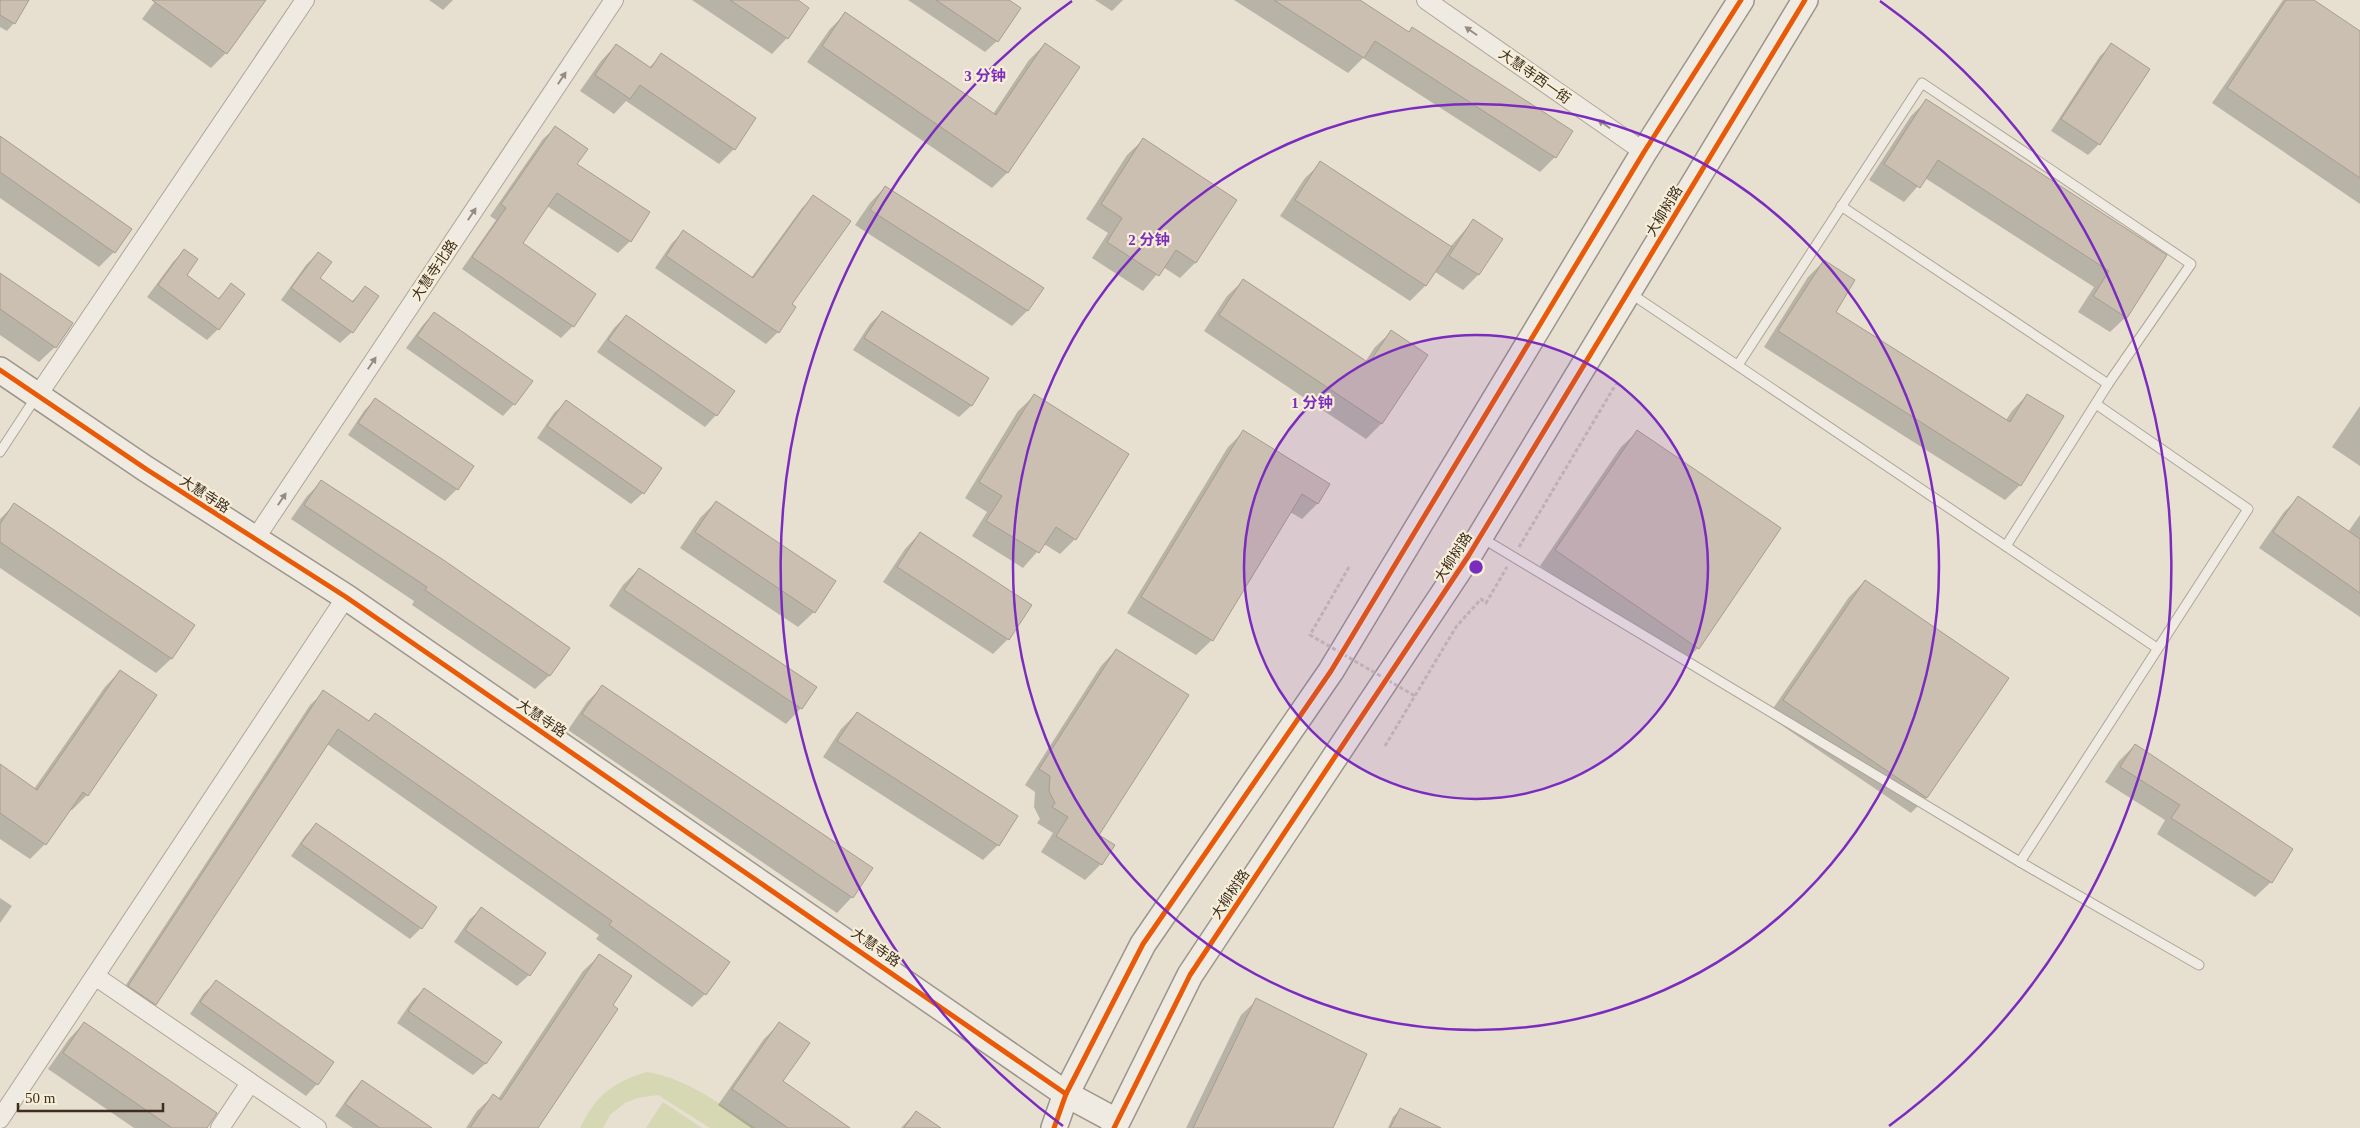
<svg xmlns="http://www.w3.org/2000/svg" width="2360" height="1128" viewBox="0 0 2360 1128" font-family="'Times New Roman','Noto Sans SC',serif">
	<rect width="100%" height="100%" fill="#e7e0d1"/>
	<g fill="#d6d7b3">
		<path d="M 647,1072 C 689,1079 721,1105 756,1128 L 710,1128 L 658,1095 L 637,1098 L 625,1103 L 610,1115 L 603,1128 L 580,1128 C 596,1096 612,1082 647,1072 Z"/>
		<polygon points="663,1102 702,1128 646,1128"/>
	</g>
	<g fill="#0003">
		<polygon points="0,0 28,0 14,23 7,31 0,27"/>
		<polygon points="156,0 264,0 226,53 211,68 142,19"/>
		<polygon points="429,0 453,0 443,10"/>
		<polygon points="692,0 796,0 787,38 772,54"/>
		<polygon points="908,0 1007,0 997,41 985,52"/>
		<polygon points="1095,0 1123,0 1112,11"/>
		<polygon points="1234,0 1357,0 1408,33 1412,29 1555,157 1540,172 1363,58 1348,73"/>
		<polygon points="2283,0 2312,0 2360,32 2360,204 2212,103"/>
		<polygon points="845,14 993,114 1029,60 1045,44 1008,172 992,188 807,62 830,29"/>
		<polygon points="616,45 649,68 661,55 734,149 719,164 626,101 614,114 580,91 601,61"/>
		<polygon points="2112,45 2099,144 2088,155 2051,131 2100,56"/>
		<polygon points="1927,100 2165,256 2126,317 2110,332 2078,312 2094,287 1925,178 1904,202 1869,180 1911,116"/>
		<polygon points="555,128 576,164 630,241 618,253 547,206 521,243 595,294 573,326 561,338 462,269 496,220 490,216 543,139"/>
		<polygon points="0,137 114,252 99,267 0,198"/>
		<polygon points="1143,140 1236,200 1195,263 1180,278 1163,267 1143,291 1092,258 1108,233 1086,219 1127,155"/>
		<polygon points="1321,163 1450,247 1473,221 1501,240 1478,275 1463,290 1435,272 1425,286 1410,301 1280,216 1305,178"/>
		<polygon points="885,187 1042,288 1027,311 1012,326 855,225 870,203"/>
		<polygon points="814,196 790,304 778,332 766,344 655,268 672,243 683,232 751,278 802,208"/>
		<polygon points="184,251 185,276 218,299 231,285 218,329 207,340 147,297 173,262"/>
		<polygon points="318,253 318,279 351,302 365,288 352,332 340,343 281,300 306,265"/>
		<polygon points="1824,261 1834,312 2006,420 2012,411 2027,395 2020,485 2005,500 1764,347 1808,277"/>
		<polygon points="0,275 55,347 39,362 0,335"/>
		<polygon points="1243,281 1365,362 1375,347 1391,332 1427,356 1381,424 1366,439 1204,331 1227,296"/>
		<polygon points="882,312 988,379 971,406 959,417 853,350 870,324"/>
		<polygon points="434,313 514,404 503,416 406,348 423,325"/>
		<polygon points="626,316 733,391 716,415 705,427 597,352 614,328"/>
		<polygon points="1034,396 1075,539 1060,554 1044,544 1023,568 972,536 987,512 965,498 1018,411"/>
		<polygon points="375,399 473,466 457,489 445,501 348,435 364,411"/>
		<polygon points="566,402 643,493 631,504 537,438 554,413"/>
		<polygon points="2360,406 2360,466 2332,447"/>
		<polygon points="1243,432 1329,484 1317,504 1302,519 1290,512 1212,640 1196,655 1127,613 1228,447"/>
		<polygon points="1637,432 1698,648 1683,663 1540,566 1621,447"/>
		<polygon points="321,482 568,648 549,676 535,689 412,605 414,601 291,519 307,496"/>
		<polygon points="2298,498 2348,532 2360,515 2360,617 2259,548 2284,512"/>
		<polygon points="716,502 814,612 798,627 680,548 700,518"/>
		<polygon points="14,505 172,658 156,673 0,568 0,519"/>
		<polygon points="920,533 1008,639 993,654 883,582 905,549"/>
		<polygon points="639,569 801,708 786,724 609,606 623,585"/>
		<polygon points="1865,581 2007,679 1926,798 1911,813 1768,716 1849,597"/>
		<polygon points="1116,650 1097,835 1113,845 1101,864 1085,880 1041,852 1053,833 1037,823 1040,819 1034,807 1035,792 1025,785 1101,666"/>
		<polygon points="120,671 87,795 72,810 70,809 45,844 30,859 0,839 0,766 34,789 105,687"/>
		<polygon points="603,686 852,897 837,913 568,730 587,702"/>
		<polygon points="324,692 368,722 375,715 705,994 692,1007 596,939 599,935 327,744 155,1004 141,1017 116,1000 310,705"/>
		<polygon points="857,713 998,845 983,860 823,757 841,729"/>
		<polygon points="2135,745 2271,882 2255,897 2157,834 2165,820 2105,782 2119,761"/>
		<polygon points="316,824 421,928 410,939 291,856 305,836"/>
		<polygon points="0,898 12,906 0,923"/>
		<polygon points="481,909 529,975 517,986 454,942 469,920"/>
		<polygon points="599,956 536,1128 466,1128 477,1111 493,1096 498,1099 583,971"/>
		<polygon points="216,982 317,1084 306,1096 190,1014 204,993"/>
		<polygon points="424,989 500,1042 485,1064 473,1075 397,1023 412,1001"/>
		<polygon points="1257,1000 1332,1128 1186,1128 1241,1015"/>
		<polygon points="84,1023 205,1128 134,1128 48,1069 69,1039"/>
		<polygon points="780,1023 781,1082 848,1128 751,1128 718,1105 764,1039"/>
		<polygon points="362,1081 429,1128 353,1128 335,1116 351,1093"/>
		<polygon points="1400,1110 1423,1128 1388,1128 1393,1117"/>
		<polygon points="916,1112 939,1128 901,1128"/>
	</g>
	<g fill="#cbbfb2" stroke="#a89c90">
		<polygon points="0,0 29,0 15,24 0,15"/>
		<polygon points="152,0 266,0 227,54"/>
		<polygon points="730,0 798,0 809,8 788,39"/>
		<polygon points="936,0 1009,0 1021,8 998,42"/>
		<polygon points="1274,0 1360,0 1409,32 1412,27 1573,131 1556,158 1375,41 1364,58"/>
		<polygon points="2286,0 2314,0 2360,31 2360,178 2227,88"/>
		<polygon points="845,12 996,115 1045,43 1080,67 1008,173 822,46"/>
		<polygon points="2111,43 2150,69 2100,145 2061,119"/>
		<polygon points="616,44 651,68 661,53 756,118 735,150 640,85 630,99 595,75"/>
		<polygon points="1926,99 2167,255 2127,318 2093,296 2109,271 1938,160 1920,188 1884,164"/>
		<polygon points="555,126 588,149 577,164 650,212 631,242 557,193 523,243 596,294 574,327 472,257 506,208 501,204"/>
		<polygon points="0,136 132,229 115,253 0,172"/>
		<polygon points="1143,138 1237,200 1196,263 1176,250 1159,276 1107,242 1122,218 1101,204"/>
		<polygon points="1320,161 1452,247 1426,286 1295,200"/>
		<polygon points="885,186 1044,288 1028,311 870,210"/>
		<polygon points="813,195 851,221 792,304 796,307 779,333 666,256 683,230 753,278"/>
		<polygon points="1473,219 1503,239 1479,275 1449,256"/>
		<polygon points="184,249 198,259 187,275 219,299 231,283 245,294 219,330 158,285"/>
		<polygon points="318,252 332,262 320,278 353,302 365,286 379,296 353,333 291,288"/>
		<polygon points="1824,260 1855,280 1836,312 2010,422 2027,394 2064,416 2021,486 1778,331"/>
		<polygon points="0,273 73,323 56,348 0,309"/>
		<polygon points="1243,279 1369,363 1391,330 1428,355 1382,424 1219,315"/>
		<polygon points="882,311 989,378 972,406 864,338"/>
		<polygon points="434,312 533,381 515,405 417,336"/>
		<polygon points="626,315 735,391 717,416 608,340"/>
		<polygon points="1034,394 1129,454 1076,540 1056,527 1039,553 986,521 1002,496 979,482"/>
		<polygon points="375,398 474,466 458,490 358,423"/>
		<polygon points="566,400 662,468 644,494 547,426"/>
		<polygon points="1243,430 1330,484 1318,504 1302,494 1213,641 1141,597"/>
		<polygon points="1637,430 1781,528 1699,649 1555,550"/>
		<polygon points="321,480 445,561 570,648 550,676 425,590 427,587 304,505"/>
		<polygon points="2298,496 2360,539 2360,593 2273,532"/>
		<polygon points="716,501 836,581 815,613 695,532"/>
		<polygon points="14,503 195,625 172,659 0,542 0,524"/>
		<polygon points="920,532 1032,605 1009,640 897,567"/>
		<polygon points="639,568 817,687 802,709 624,590"/>
		<polygon points="1865,580 2009,678 1927,798 1783,700"/>
		<polygon points="1116,649 1189,695 1099,835 1115,845 1102,865 1056,836 1068,817 1052,807 1055,803 1049,791 1050,776 1039,769"/>
		<polygon points="120,670 157,695 88,796 83,792 46,845 0,813 0,764 37,790"/>
		<polygon points="602,685 873,868 853,898 582,714"/>
		<polygon points="323,690 369,721 375,713 730,962 706,995 609,925 612,921 338,729 156,1005 128,986"/>
		<polygon points="857,712 1018,816 999,846 837,741"/>
		<polygon points="2135,744 2293,849 2272,883 2171,818 2180,805 2120,767"/>
		<polygon points="316,823 437,907 422,929 301,844"/>
		<polygon points="481,907 546,953 530,976 465,930"/>
		<polygon points="599,954 632,976 613,1005 618,1009 538,1128 470,1128 493,1094 501,1100"/>
		<polygon points="216,980 334,1062 318,1085 200,1002"/>
		<polygon points="424,988 502,1042 486,1064 408,1011"/>
		<polygon points="1256,998 1367,1054 1333,1128 1193,1128"/>
		<polygon points="84,1022 217,1113 207,1128 172,1128 63,1053"/>
		<polygon points="779,1022 810,1043 783,1081 850,1128 788,1128 732,1089"/>
		<polygon points="362,1080 432,1128 380,1128 345,1104"/>
		<polygon points="1400,1108 1441,1128 1390,1128"/>
		<polygon points="916,1111 941,1128 904,1128"/>
	</g>
	<g fill="none" stroke-linecap="round" stroke-linejoin="round">
		<defs>
			<g id="lane">
				<polyline points="1841,206 2108,384"/>
				<polyline points="1630,293 2157,648"/>
				<polyline points="1738,365 1922,83 2191,264 2108,384 2006,546"/>
				<polyline points="0,452 36,397"/>
				<polyline points="1482,538 2020,862 2199,965"/>
				<polyline points="2020,862 2248,509 2096,404"/>
			</g>
			<g id="street">
				<polyline points="1426,0 1644,152"/>
				<polyline points="38,395 305,0"/>
				<polyline points="255,539 614,0"/>
				<polyline points="95,976 317,1128"/>
				<polyline points="0,1119 346,597"/>
				<polyline points="220,1128 250,1083"/>
			</g>
			<g id="secondary">
				<polyline points="0,370 146,469 346,597 1066,1094 1116,1121"/>
				<polyline points="1054,1128 1066,1094 1143,944 1331,671 1644,152 1741,0"/>
				<polyline points="1114,1128 1190,975 1469,555 1805,0"/>
			</g>
		</defs>
		<use href="#lane" stroke="#ada599" stroke-width="11"/>
		<use href="#street" stroke="#ada599" stroke-width="20"/>
		<use href="#secondary" stroke="#9c958a" stroke-width="28"/>
		<g stroke="#c8c2b9" stroke-width="3" stroke-dasharray="4 2.5" stroke-linecap="butt">
			<polyline points="1519,547 1616,384"/>
			<polyline points="1385,746 1456,627 1481,599 1486,603 1507,567"/>
		</g>
		<use href="#lane" stroke="#efebe3" stroke-width="9"/>
		<use href="#street" stroke="#efebe3" stroke-width="18"/>
		<use href="#secondary" stroke="#efebe3" stroke-width="25"/>
		<polyline stroke="#c8c2b9" stroke-width="3" stroke-dasharray="4 2.5" stroke-linecap="butt" points="1349,567 1310,635 1415,696"/>
		<defs>
			<g id="cycleway">
				<polyline points="0,370 146,469 346,597 1066,1094"/>
				<polyline points="1054,1128 1066,1094 1143,944 1331,671 1644,152 1741,0"/>
				<polyline points="1114,1128 1190,975 1469,555 1805,0"/>
			</g>
		</defs>
		<use href="#cycleway" stroke="#f7eed8" stroke-width="8"/>
		<use href="#cycleway" stroke="#e8590c" stroke-width="5"/>
	</g>
	<defs><path id="oneway-solid" d="M-6-.8H1V-3.2L6.5 0L1 3.2V.8H-6Z" transform="scale(1.25)"/></defs>
	<g fill="#968c82">
		<use href="#oneway-solid" transform="translate(1471 31) rotate(-145)"/>
		<use href="#oneway-solid" transform="translate(562 78) rotate(-56)"/>
		<use href="#oneway-solid" transform="translate(1604 124) rotate(-145)"/>
		<use href="#oneway-solid" transform="translate(472 214) rotate(-56)"/>
		<use href="#oneway-solid" transform="translate(372 363) rotate(-56)"/>
		<use href="#oneway-solid" transform="translate(282 499) rotate(-56)"/>
	</g>
	<circle cx="1476" cy="567" r="232" fill="#7b2cbf" fill-opacity=".12"/>
	<g fill="none" stroke="#7b2cbf" stroke-width="2.5">
		<circle cx="1476" cy="567" r="232"/>
		<circle cx="1476" cy="567" r="463"/>
		<path d="M1063 1126A695 695 0 0 1 1072 1M1880 1A695 695 0 0 1 1889 1126"/>
	</g>
	<g text-anchor="middle" stroke-width="4.5" stroke-linejoin="round" paint-order="stroke">
		<g font-size="14" fill="#3d2e20" stroke="#f7eed8">
			<text transform="translate(1535 76) rotate(35)" y="5">大慧寺西一街</text>
			<text transform="translate(1664 211) rotate(-59)" y="5">大柳树路</text>
			<text transform="translate(434 270) rotate(-56)" y="5">大慧寺北路</text>
			<text transform="translate(205 494) rotate(33)" y="5">大慧寺路</text>
			<text transform="translate(1453 557) rotate(-57)" y="5">大柳树路</text>
			<text transform="translate(542 718) rotate(34)" y="5">大慧寺路</text>
			<text transform="translate(1230 894) rotate(-56)" y="5">大柳树路</text>
			<text transform="translate(876 947) rotate(35)" y="5">大慧寺路</text>
		</g>
	</g>
	<circle cx="1476" cy="567" r="8" fill="#7b2cbf" stroke="#f7eed8" stroke-width="2.5"/>
	<g font-size="15" text-anchor="middle" font-weight="bold" fill="#7b2cbf" stroke="#f7eed8" stroke-width="4.5" stroke-linejoin="round" paint-order="stroke">
		<text x="985" y="81">3 分钟</text>
		<text x="1149" y="245">2 分钟</text>
		<text x="1312" y="408">1 分钟</text>
	</g>
	<path d="M18 1103v8h145v-8" fill="none" stroke="#3d2e20" stroke-width="2.5"/>
	<text x="25" y="1103" font-size="15" fill="#3d2e20" stroke="#f7eed8" stroke-width="4" paint-order="stroke">50 m</text>
</svg>
